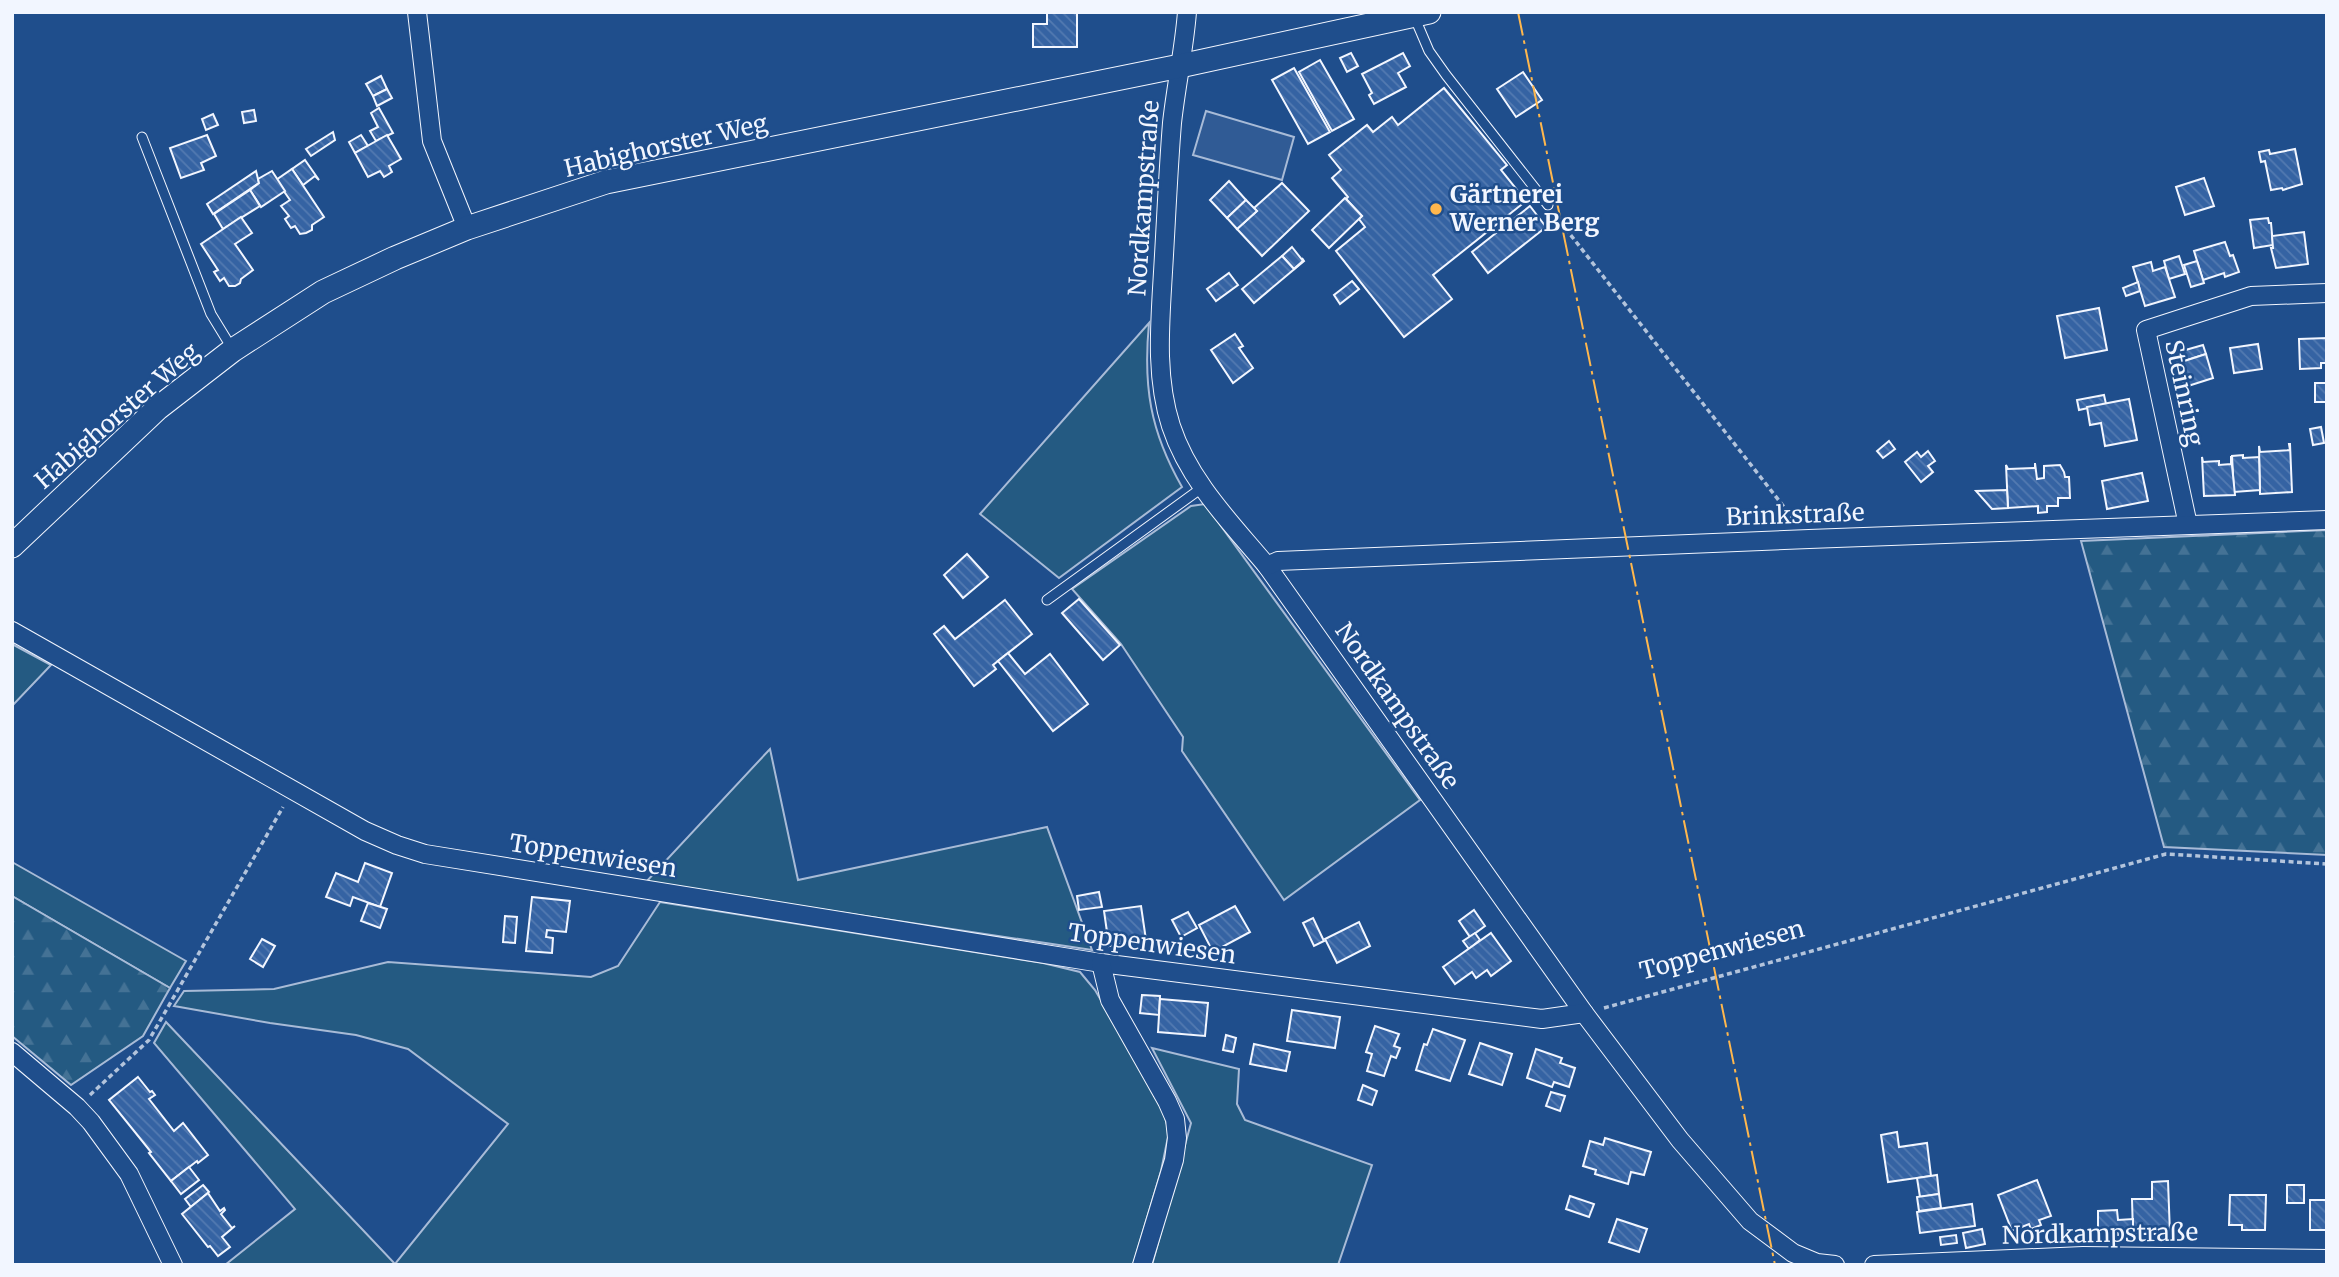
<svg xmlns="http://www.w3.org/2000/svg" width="2339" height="1277" viewBox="0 0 2339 1277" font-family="Merriweather,serif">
	<defs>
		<pattern id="forest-firs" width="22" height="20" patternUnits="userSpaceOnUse" patternTransform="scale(1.75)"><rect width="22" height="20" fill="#245a82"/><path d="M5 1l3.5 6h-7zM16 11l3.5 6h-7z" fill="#447295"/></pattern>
		<pattern id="building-back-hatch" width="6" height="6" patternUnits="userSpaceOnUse" patternTransform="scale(1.75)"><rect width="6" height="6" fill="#3563a3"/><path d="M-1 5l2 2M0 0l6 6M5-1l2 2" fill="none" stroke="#537ab1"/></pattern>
	</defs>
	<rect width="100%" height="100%" fill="#1f4e8c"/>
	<g fill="#245a82" stroke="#a8bbd7" stroke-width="2">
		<path d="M 1149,323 C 1143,386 1150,431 1182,487 L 1059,578 L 980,514 Z"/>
		<polygon points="1205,504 1420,800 1284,900 1182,751 1183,737 1121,644 1072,589 1191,506"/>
		<polygon points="12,644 51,665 12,706"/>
		<polygon points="770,749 798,880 1047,827 1092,950 645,883"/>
		<polygon points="12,862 186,961 170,988 12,896"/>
		<polygon points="660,902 1043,963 1080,972 1095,990 1161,1103 1169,1132 1161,1171 1133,1265 225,1265 295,1209 154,1043 166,1022 395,1264 508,1124 408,1049 356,1035 270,1023 174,1006 184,991 274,989 388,962 591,977 618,966"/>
		<polygon points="1152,1048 1239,1069 1237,1104 1245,1120 1372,1165 1338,1265 1152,1265 1191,1123"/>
	</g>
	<g fill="url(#forest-firs)" stroke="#a8bbd7" stroke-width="2">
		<polygon points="2327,530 2327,855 2164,847 2081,541"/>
		<polygon points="12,896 170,988 143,1036 71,1085 12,1036"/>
	</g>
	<polygon fill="#305b95" stroke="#a8bbd7" stroke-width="2" points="1206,111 1294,137 1282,180 1193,155"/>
	<g fill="url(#building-back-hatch)" stroke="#f2f6ff" stroke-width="2">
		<polygon points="1047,12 1077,12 1077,47 1033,47 1033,24 1047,24"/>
		<polygon points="1351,53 1358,66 1347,72 1340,58"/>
		<polygon points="1403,53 1410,66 1398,73 1406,87 1374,104 1369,95 1372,93 1362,74"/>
		<polygon points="1320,60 1354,119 1332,131 1299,72"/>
		<polygon points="1294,68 1330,132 1308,144 1272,80"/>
		<polygon points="1523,72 1542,100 1516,117 1497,89"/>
		<polygon points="381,76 387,89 373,96 366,84"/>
		<polygon points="1444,88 1507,165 1501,170 1526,201 1433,275 1452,299 1404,337 1336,251 1365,227 1359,219 1362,216 1346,199 1348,197 1332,178 1341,170 1329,155 1367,125 1373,132 1392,117 1398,125"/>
		<polygon points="387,89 392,98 377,106 373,96"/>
		<polygon points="379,108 393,133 376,141 370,131 378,127 371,113"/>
		<polygon points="254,110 256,121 244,123 242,112"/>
		<polygon points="213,114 218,125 206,130 202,119"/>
		<polygon points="333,132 335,140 311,156 306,149"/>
		<polygon points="207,135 216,156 201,163 204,170 181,178 170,148"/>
		<polygon points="361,135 368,146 355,153 349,142"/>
		<polygon points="387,135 401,159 389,166 392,172 384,177 380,171 368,177 355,153"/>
		<polygon points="2295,149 2302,184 2283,190 2282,188 2271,190 2265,161 2261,162 2259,152 2269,150 2270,154"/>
		<polygon points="305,160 319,180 315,176 303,185 292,169"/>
		<polygon points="292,169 324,217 312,225 312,230 306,233 300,234 295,226 291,228 285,219 289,216 281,206 290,200 276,180"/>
		<polygon points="256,171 259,183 213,214 207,204"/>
		<polygon points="272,171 285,191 261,207 250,190 259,183 258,179"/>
		<polygon points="2204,178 2214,206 2185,215 2176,187"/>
		<polygon points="1229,181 1246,200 1227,218 1210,200"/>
		<polygon points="1282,183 1309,211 1262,256 1237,229 1257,211 1254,208"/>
		<polygon points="250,190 260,206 223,229 214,214"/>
		<polygon points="1345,198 1362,216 1329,248 1312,230"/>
		<polygon points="1246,200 1257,211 1237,229 1227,218"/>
		<polygon points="1530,206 1546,227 1488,273 1472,252"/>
		<polygon points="241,217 252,233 235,244 253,270 241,279 240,283 235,286 229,286 224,278 220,281 214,272 218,270 201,244"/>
		<polygon points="2268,218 2269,223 2271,223 2273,245 2254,248 2250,220"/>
		<polygon points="2304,232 2308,264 2276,268 2271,248 2273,248 2272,236"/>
		<polygon points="2225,242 2230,256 2233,255 2239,272 2225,277 2224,273 2203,280 2194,251"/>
		<polygon points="1292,247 1303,261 1294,269 1282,256"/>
		<polygon points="1282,256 1294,269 1303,261 1302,258 1304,261 1254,303 1242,289"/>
		<polygon points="2179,256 2185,274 2169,279 2164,261"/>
		<polygon points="2197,261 2204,283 2191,287 2184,265"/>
		<polygon points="2151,262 2153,271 2165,267 2175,297 2145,306 2133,267"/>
		<polygon points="1229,273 1238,285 1216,301 1207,289"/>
		<polygon points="1352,281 1359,289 1340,304 1334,295"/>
		<polygon points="2138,282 2140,291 2126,296 2123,288"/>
		<polygon points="2099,308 2107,350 2065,358 2057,316"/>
		<polygon points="1235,334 1243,346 1239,348 1253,368 1233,383 1211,350"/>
		<polygon points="2327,338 2327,363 2321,363 2321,368 2300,369 2299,339"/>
		<polygon points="2258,344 2262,369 2234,373 2230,348"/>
		<polygon points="2203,345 2206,354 2178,363 2175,353"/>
		<polygon points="2206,354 2213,378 2185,387 2178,363"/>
		<rect x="2315" y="383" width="12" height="19"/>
		<polygon points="2104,395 2106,404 2079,410 2077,400"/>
		<polygon points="2129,399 2137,440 2105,446 2101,423 2090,425 2087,407"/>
		<polygon points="2321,427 2324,443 2313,445 2310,429"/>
		<polygon points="1889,441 1895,449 1883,458 1877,451"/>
		<polygon points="2289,444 2290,444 2292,492 2260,494 2259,446 2260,452 2290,450"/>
		<polygon points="1928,451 1935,461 1928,466 1933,472 1921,482 1905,462 1917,452 1921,457"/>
		<polygon points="2243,455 2243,458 2259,457 2260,490 2234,492 2232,456"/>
		<polygon points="2231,456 2235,495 2204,496 2202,457 2203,462 2219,461 2219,465 2231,464"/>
		<polygon points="2035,463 2037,479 2044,478 2044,466 2060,465 2064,472 2065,477 2069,477 2070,498 2058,498 2058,506 2047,506 2047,512 2038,513 2038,506 2008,508 2006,465 2008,469 2035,468"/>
		<polygon points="2142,473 2148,501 2107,509 2102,481"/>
		<polygon points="2007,490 2008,508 1992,509 1976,491"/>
		<polygon points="967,554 988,577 963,598 944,575"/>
		<polygon points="1079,599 1120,645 1103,660 1062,613"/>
		<polygon points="1005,600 1032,634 993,665 996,669 974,686 934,634 944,626 955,639"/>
		<polygon points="1008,653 1025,674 1050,654 1088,704 1053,731 998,661"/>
		<polygon points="365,863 392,873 380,907 353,897 350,906 326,897 336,873 358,882"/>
		<polygon points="1099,892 1102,907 1079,910 1077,896"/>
		<polygon points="532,897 570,901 566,932 547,930 546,937 553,938 552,953 526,951"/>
		<polygon points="368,903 387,909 380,928 361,921"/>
		<polygon points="1141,906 1146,940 1109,946 1104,911"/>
		<polygon points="1235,906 1250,932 1213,952 1199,925"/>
		<polygon points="1474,910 1485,926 1470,937 1459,921"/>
		<polygon points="1188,912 1197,928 1181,937 1172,920"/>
		<polygon points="505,916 517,917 515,943 503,942"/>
		<polygon points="1313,918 1324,941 1314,946 1303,923"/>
		<polygon points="1359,922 1370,946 1337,963 1325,939"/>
		<polygon points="1475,933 1480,940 1469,949 1463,941"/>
		<polygon points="1491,933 1511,961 1491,976 1487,970 1476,978 1472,972 1455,984 1443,967"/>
		<polygon points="262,939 275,946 263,967 250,959"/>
		<polygon points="1142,995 1160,996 1159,1015 1140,1013"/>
		<polygon points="1160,999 1208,1003 1205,1036 1158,1032"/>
		<polygon points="1292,1010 1340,1017 1335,1048 1287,1041"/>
		<polygon points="1375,1026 1399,1034 1394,1046 1400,1048 1396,1058 1391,1056 1384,1076 1367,1071 1372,1054 1366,1052"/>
		<polygon points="1433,1029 1465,1040 1450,1081 1416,1070 1424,1044 1427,1045"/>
		<polygon points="1226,1035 1236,1038 1233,1052 1223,1050"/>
		<polygon points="1480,1043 1512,1054 1502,1085 1469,1074"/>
		<polygon points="1254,1044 1290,1052 1286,1071 1250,1064"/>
		<polygon points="1536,1049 1562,1058 1560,1063 1575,1068 1569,1087 1554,1082 1552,1087 1527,1078"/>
		<polygon points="138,1077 150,1092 152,1091 155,1095 149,1099 174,1131 183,1123 208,1155 198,1163 197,1161 171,1181 149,1153 151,1152 109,1100"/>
		<polygon points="1363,1085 1377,1091 1372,1105 1358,1100"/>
		<polygon points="1551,1092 1565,1096 1560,1111 1546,1106"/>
		<polygon points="1897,1132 1899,1147 1927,1143 1931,1176 1888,1182 1881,1135"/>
		<polygon points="1605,1138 1651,1152 1644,1175 1631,1172 1628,1184 1595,1174 1596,1170 1583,1166 1590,1141 1603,1145"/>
		<polygon points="189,1167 199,1180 181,1194 171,1181"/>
		<polygon points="1937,1175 1939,1194 1920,1197 1917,1178"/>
		<polygon points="2037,1180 2051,1216 2039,1220 2041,1225 2031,1229 2029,1224 2012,1231 1998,1195"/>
		<polygon points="2168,1181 2170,1234 2133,1234 2132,1199 2152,1199 2152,1182"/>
		<polygon points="203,1185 209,1192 191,1207 185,1199"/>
		<rect x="2287" y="1185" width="17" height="18"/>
		<polygon points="208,1193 220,1211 224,1208 225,1210 221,1214 232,1228 235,1226 222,1237 230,1247 218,1256 210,1246 208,1247 182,1214"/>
		<polygon points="1939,1194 1941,1208 1919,1211 1917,1197"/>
		<polygon points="2230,1195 2266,1195 2265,1230 2242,1230 2242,1225 2229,1225"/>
		<polygon points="1570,1196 1594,1204 1589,1217 1566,1209"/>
		<rect x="2310" y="1200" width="17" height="30"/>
		<polygon points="1972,1204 1975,1226 1920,1233 1917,1212"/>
		<polygon points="2117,1210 2118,1220 2133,1219 2133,1234 2118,1235 2118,1230 2098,1231 2098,1211"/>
		<polygon points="1617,1219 1647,1229 1639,1252 1609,1242"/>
		<polygon points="1982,1229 1985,1244 1966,1248 1963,1233"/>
		<polygon points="1956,1235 1957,1243 1941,1245 1940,1237"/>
	</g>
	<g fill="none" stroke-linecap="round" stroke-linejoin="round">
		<defs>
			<g id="service">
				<polyline points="1414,16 1429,51 1446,75 1548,205"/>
				<polyline points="142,137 211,314 233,350"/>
				<polyline points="1047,600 1203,487"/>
			</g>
			<g id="minor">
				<polyline points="417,12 432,141 467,228"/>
				<path d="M 1187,12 C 1184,50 1176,86 1172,123 C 1168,173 1166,223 1163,272 C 1160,324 1155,377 1171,426 C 1189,481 1231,523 1267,566 L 1584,1013 L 1680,1140 L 1750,1221 L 1793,1253 L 1817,1263 L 1835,1265"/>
				<polyline points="2188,525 2146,330 2251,296 2327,293"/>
				<polyline points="1267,566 1278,561 1809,539 2327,520"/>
				<polyline points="12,631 365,831 397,845 425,854 1101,963 1542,1019 1584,1013"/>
				<polyline points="1101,963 1110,1000 1167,1101 1175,1119 1177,1138 1174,1160 1142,1265"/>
				<polyline points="12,1052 77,1107 91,1122 129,1174 173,1265"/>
				<polyline points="1874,1265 2083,1256 2327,1259"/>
			</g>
			<polyline id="tertiary" points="12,546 158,408 233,350 323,292 395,258 467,228 606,182 1180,66 1429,12"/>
		</defs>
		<use href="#service" stroke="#f2f6ff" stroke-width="11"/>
		<use href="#minor" stroke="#f2f6ff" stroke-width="20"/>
		<use href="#tertiary" stroke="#f2f6ff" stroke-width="25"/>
		<g stroke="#b3c4dc" stroke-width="3.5" stroke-dasharray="5 3.5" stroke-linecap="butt">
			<polyline points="1555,215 1795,521"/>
			<polyline points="1604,1008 2166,854 2327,864"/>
			<polyline points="90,1095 149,1040 283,807"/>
		</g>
		<use href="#service" stroke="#1f4e8c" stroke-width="9"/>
		<use href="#minor" stroke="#1f4e8c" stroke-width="18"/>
		<use href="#tertiary" stroke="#1f4e8c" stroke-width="23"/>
		<polyline stroke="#ffb74d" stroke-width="2" stroke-dasharray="24 5 3.5 5" stroke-linecap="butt" points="1518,12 1775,1265"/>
	</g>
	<circle fill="#ffb74d" stroke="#1f4e8c" stroke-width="2.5" cx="1436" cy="209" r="7"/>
	<g text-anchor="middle" stroke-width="5" stroke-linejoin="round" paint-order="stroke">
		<g font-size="24" fill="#f2f6ff" stroke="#1f4e8c">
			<text transform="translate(666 146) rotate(-13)" y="8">Habighorster Weg</text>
			<text transform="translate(1144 198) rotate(-86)" y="8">Nordkampstraße</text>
			<text transform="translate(2184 393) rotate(78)" y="8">Steinring</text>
			<text transform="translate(117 416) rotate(-41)" y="8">Habighorster Weg</text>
			<text transform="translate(1795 515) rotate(-2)" y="8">Brinkstraße</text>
			<text transform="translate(1397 706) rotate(55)" y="8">Nordkampstraße</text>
			<text transform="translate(593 856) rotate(9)" y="8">Toppenwiesen</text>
			<text transform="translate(1152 944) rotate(8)" y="8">Toppenwiesen</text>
			<text transform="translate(1722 950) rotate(-15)" y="8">Toppenwiesen</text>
			<text transform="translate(2100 1234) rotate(-1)" y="8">Nordkampstraße</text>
		</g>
		<g font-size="24" font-weight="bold" fill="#f2f6ff" stroke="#1f4e8c" text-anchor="start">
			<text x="1450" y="203">Gärtnerei<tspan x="1450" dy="28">Werner Berg</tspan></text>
		</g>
	</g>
	<rect width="2339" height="1277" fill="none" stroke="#f2f6ff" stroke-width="28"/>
</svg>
